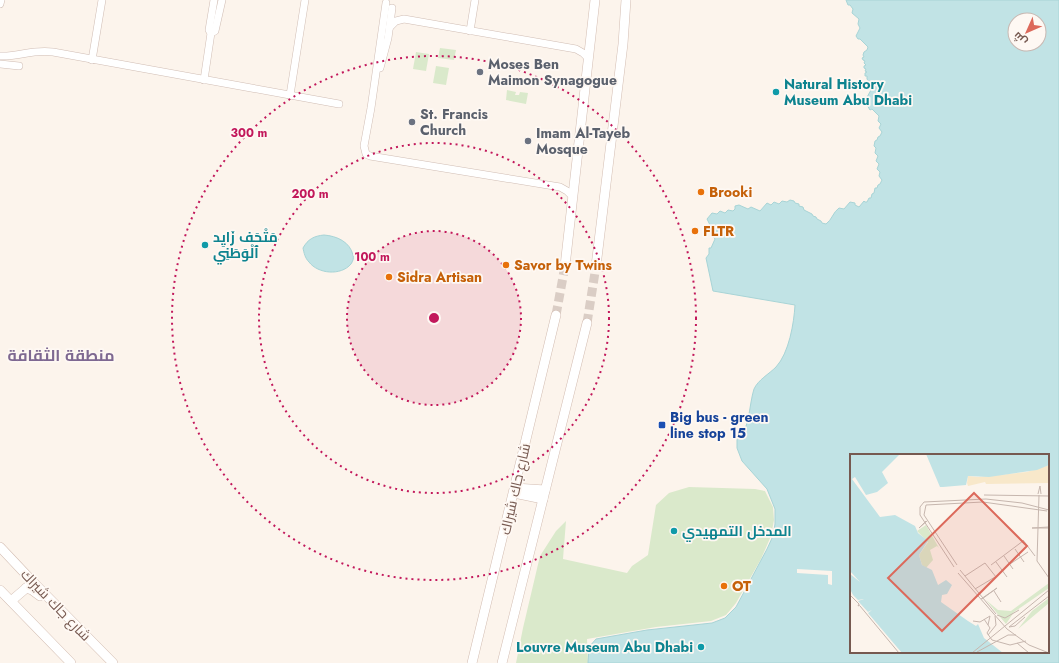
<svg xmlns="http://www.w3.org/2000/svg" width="1059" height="663" viewBox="0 0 1059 663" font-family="Jost,Cairo,sans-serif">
	<rect width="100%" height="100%" fill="#fcf4ec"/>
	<g fill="#dae9cb">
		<polygon points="440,48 456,50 454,60 438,58"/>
		<polygon points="416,52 429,54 426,71 413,69"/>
		<polygon points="436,66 449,68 446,85 433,83"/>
		<polygon points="507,90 516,92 515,95 519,95 520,92 528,93 526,104 506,100"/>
		<polygon points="689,487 755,489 765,491 773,507 774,520 771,536 761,559 736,603 726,615 711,621 656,627 587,639 588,663 516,663 523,628 540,556 556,531 566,521 563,559 627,573 632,566 648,555 656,505 669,493"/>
	</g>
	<g fill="#c1e3e5" stroke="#a8d4d6" fill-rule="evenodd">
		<path d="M 846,0 L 1059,0 L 1059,663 L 588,663 L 589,647 L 596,639 L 647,630 L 712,623 L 725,618 L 736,607 L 767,549 L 773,536 L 775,524 L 775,509 L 767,489 L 742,461 L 737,448 L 737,433 L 745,429 C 750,416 750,402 754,389 C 758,380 769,374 776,367 C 789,353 794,323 795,305 L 713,291 L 706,258 L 709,254 L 709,248 L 711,248 L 715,239 L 709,232 L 710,228 L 709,226 L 710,225 L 707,219 L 712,213 L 717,214 L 720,211 L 725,213 L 728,210 L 733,211 L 735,209 L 735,206 L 739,205 L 748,209 L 751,207 L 760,211 L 767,203 L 771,205 L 774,202 L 779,204 L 782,201 L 787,202 L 790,200 L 794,201 L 795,203 L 799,204 L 799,206 L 803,207 L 804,210 L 812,214 L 813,216 L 816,217 L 817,219 L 821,221 L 822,223 L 826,224 C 832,220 833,212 839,208 L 844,209 L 850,202 L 855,203 L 855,205 L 859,207 L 864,201 L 865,202 L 867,202 L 869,198 L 871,198 L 872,194 L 874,193 L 875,188 L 877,188 L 878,185 L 880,184 L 882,180 L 879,176 L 880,172 L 877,169 L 879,164 L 876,161 L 878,156 L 875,153 L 876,148 L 874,146 L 875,141 L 877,140 L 878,137 L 880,136 L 882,132 L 879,128 L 881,124 L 878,121 L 879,116 L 872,109 L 870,110 L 867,105 L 868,102 L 866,99 L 871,90 L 868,86 L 869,82 L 867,79 L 867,76 L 865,76 L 865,73 L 867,72 L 865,71 L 866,69 L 864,68 L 864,66 L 866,65 L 864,63 L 865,61 L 863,60 L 862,58 L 864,57 L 863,55 L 864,52 L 867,50 L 868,47 L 860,39 L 858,39 L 856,36 L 860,28 L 858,24 L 859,19 L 852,13 L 853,9 L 850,5 L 848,5 ZM 1015,20 L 1039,20 L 1039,44 L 1015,44 ZM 851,455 L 1048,455 L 1048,652 L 851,652 Z"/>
		<path d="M 324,235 C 337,236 350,242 353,255 C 354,258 353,261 351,264 C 341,276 318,274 309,262 C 305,258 304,253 303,248 C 308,239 314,236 324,235 Z"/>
	</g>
	<polygon fill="#fcf4ec" points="797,569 832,571 832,585 828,584 828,575 797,573"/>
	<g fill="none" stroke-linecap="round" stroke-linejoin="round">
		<g stroke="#dacdc5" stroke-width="9" stroke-dasharray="9 4.5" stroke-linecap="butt">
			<polyline points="556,315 565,266"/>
			<polyline points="587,323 596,266"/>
		</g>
		<defs>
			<g id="street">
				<polyline points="386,3 371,108 364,146 366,154 370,156 560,187 567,191 573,197"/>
				<polyline points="0,4 1,0"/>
				<polyline points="390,27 396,21 404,19 576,49 583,53 588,58"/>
				<polyline points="470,31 475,0"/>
				<polyline points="211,33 215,31 222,0"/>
				<path d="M 0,56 C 19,57 32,49 53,52 L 339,104"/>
				<polyline points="92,60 102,0"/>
				<polyline points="0,64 19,66"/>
				<polyline points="380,68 388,38 392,8"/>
				<polyline points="204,80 211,33 209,30 214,0"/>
				<polyline points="290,95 305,0"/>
			</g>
			<g id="secondary">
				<polyline points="565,266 595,0"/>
				<polyline points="596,266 623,44 626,0"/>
				<polyline points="515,488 545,490"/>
				<polyline points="514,493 543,499"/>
				<polyline points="0,547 33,582 113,663"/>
				<polyline points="26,588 32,590 40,596"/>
				<polyline points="0,590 71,663"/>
				<polyline points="11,601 31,584"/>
				<polyline points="472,663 556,315"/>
				<polyline points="502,663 587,323"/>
			</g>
		</defs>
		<use href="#street" stroke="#d0bdb4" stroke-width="8"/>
		<use href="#secondary" stroke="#d3bdb2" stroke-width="10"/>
		<use href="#street" stroke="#fff" stroke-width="7"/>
		<use href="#secondary" stroke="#fff" stroke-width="9"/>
	</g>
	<circle cx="434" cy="318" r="87" fill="#c2185b" fill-opacity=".12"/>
	<g fill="none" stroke="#c2185b" stroke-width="2" stroke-dasharray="2 4">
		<circle cx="434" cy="318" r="87"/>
		<circle cx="434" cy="318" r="175"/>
		<circle cx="434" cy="318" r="262"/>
	</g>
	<g fill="#6b7280" stroke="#fef8f3" stroke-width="1.5">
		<circle cx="480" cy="72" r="4"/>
		<circle cx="412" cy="122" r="4"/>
		<circle cx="528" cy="141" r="4"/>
	</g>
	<g fill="#0f9aa8" stroke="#fef8f3" stroke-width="1.5">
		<circle cx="776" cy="92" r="4"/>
		<circle cx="205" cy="245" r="4"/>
		<circle cx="674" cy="531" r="4"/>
		<circle cx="701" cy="647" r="4"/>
	</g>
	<g fill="#e8710a" stroke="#fef8f3" stroke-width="1.5">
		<circle cx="701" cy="192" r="4"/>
		<circle cx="695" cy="231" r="4"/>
		<circle cx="506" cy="265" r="4"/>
		<circle cx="389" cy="277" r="4"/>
		<circle cx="724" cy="586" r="4"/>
	</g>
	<rect fill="#1a4fb4" stroke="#fef8f3" stroke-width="1.5" x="658" y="421" width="8" height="8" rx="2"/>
	<g text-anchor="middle" stroke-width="3.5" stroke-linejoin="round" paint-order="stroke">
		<g font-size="14" font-weight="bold" fill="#5b616d" stroke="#fef8f3" text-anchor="start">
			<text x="488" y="69">Moses Ben<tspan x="488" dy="16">Maimon Synagogue</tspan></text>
			<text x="420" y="119">St. Francis<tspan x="420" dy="16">Church</tspan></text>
			<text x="536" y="138">Imam Al-Tayeb<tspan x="536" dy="16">Mosque</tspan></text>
		</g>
		<g font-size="14" font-weight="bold" fill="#0d838f" stroke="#fef8f3" text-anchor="start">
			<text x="784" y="89">Natural History<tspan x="784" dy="16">Museum Abu Dhabi</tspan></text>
			<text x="213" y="242">مَتْحَف زَايِد<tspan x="213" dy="16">ٱلْوَطَنِي</tspan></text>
			<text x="682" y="536">المدخل التمهيدي</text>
			<text x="693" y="652" text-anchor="end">Louvre Museum Abu Dhabi</text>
		</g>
		<g font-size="14" font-weight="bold" fill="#c56008" stroke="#fef8f3" text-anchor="start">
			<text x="709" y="197">Brooki</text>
			<text x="703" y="236">FLTR</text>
			<text x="514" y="270">Savor by Twins</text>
			<text x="397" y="282">Sidra Artisan</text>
			<text x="732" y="591">OT</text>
		</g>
		<g font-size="14" font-weight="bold" fill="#164399" stroke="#fef8f3" text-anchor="start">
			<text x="670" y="422">Big bus - green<tspan x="670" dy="16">line stop 15</tspan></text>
		</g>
		<g font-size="14" fill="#765950" stroke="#fef8f3">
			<text transform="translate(515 489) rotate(-77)" y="5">شارع جاك شيراك</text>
			<text transform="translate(56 605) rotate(46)" y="5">شارع جاك شيراك</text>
		</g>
		<g font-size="16" font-weight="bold" fill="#7e6891" stroke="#fef8f3">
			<text x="61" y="361">منطقة الثقافة</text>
		</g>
	</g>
	<g transform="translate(850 454)">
		<rect width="199" height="199" fill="#fcf4ec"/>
		<path d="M 76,71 L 89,94 L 87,92 L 80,96 L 83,106 L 76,114 L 72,111 L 69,101 L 78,88 L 67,77 ZM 199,129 L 199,134 L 164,158 L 156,170 L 136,146 L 148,156 L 161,157 ZM 199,144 L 199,149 L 168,175 L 182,157 Z" fill="#dae9cb"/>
		<path d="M 199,11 L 199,29 L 136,30 L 135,28 L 118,32 L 117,29 L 118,22 L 128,23 L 177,18 Z" fill="#f8e8ca"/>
		<path d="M 0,0 L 50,0 L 32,18 L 38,29 L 27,38 L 16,41 L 5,23 L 2,25 L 30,63 L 45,61 L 65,72 L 68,79 L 78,87 L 69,101 L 72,111 L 82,116 L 88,131 L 96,126 L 102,131 L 97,140 L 92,141 L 91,148 L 118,167 L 126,172 L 128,170 L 134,184 L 153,199 L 52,199 L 18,159 L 22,156 L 18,158 L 8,147 L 14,145 L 8,146 L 3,141 L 0,135 L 0,120 L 10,128 L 0,117 ZM 199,0 L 199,11 L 187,16 L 139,23 L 118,22 L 116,31 L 93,33 L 90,33 L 76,0 Z" fill="#c1e3e5"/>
		<path fill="none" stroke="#c6b6ae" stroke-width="1" d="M 188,40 L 190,32 L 191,40M 134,41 L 199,42M 189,41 L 187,107 L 199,124M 76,67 L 69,74 L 77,67M 199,73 L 182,74 L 199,74M 173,86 L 185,102M 165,95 L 174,108M 154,102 L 163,115M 146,108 L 157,123M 160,110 L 178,98M 107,111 L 74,61 L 76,51 L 133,48 L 197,57M 141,111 L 173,87M 104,113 L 70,61 L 70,53 L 74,48 L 136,45 L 172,49 L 199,56M 110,116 L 146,160M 108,119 L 157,175 L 179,191 L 199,199M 115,122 L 135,109 L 146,123M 125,135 L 145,123M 144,137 L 151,148M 0,141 L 9,150 L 8,152 L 10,151M 131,145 L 147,134 L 132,145M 10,152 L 49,199M 147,161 L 155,164 L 169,156M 134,165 L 140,174 L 137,179 L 142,186 L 160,191 L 176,187M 123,167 L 130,168 L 140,162 L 138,171M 159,173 L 199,142M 159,173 L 165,172 L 175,163M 138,181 L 146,171 L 145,162M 167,189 L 179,199M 127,198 L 158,181 L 166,181M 122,199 L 199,136"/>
		<path fill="#dc695b" fill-opacity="0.15" stroke="#dc695b" stroke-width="2" d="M 124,39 L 177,92 L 92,177 L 38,124 Z"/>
		<rect width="199" height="199" fill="none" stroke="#765950" stroke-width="2"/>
	</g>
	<circle cx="434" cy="318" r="6" fill="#c2185b" stroke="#fef8f3" stroke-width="2"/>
	<g font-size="12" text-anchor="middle" font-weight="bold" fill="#c2185b" stroke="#fef8f3" stroke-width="3.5" stroke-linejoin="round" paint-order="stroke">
		<text x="249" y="137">300 m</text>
		<text x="310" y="198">200 m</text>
		<text x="372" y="261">100 m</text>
	</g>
	<g transform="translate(1027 32) rotate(225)"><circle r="19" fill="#fef8f3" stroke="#c8b8b2"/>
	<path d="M0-3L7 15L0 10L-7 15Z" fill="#dc695b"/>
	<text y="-6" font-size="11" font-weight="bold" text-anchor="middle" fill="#765950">ش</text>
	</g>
</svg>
